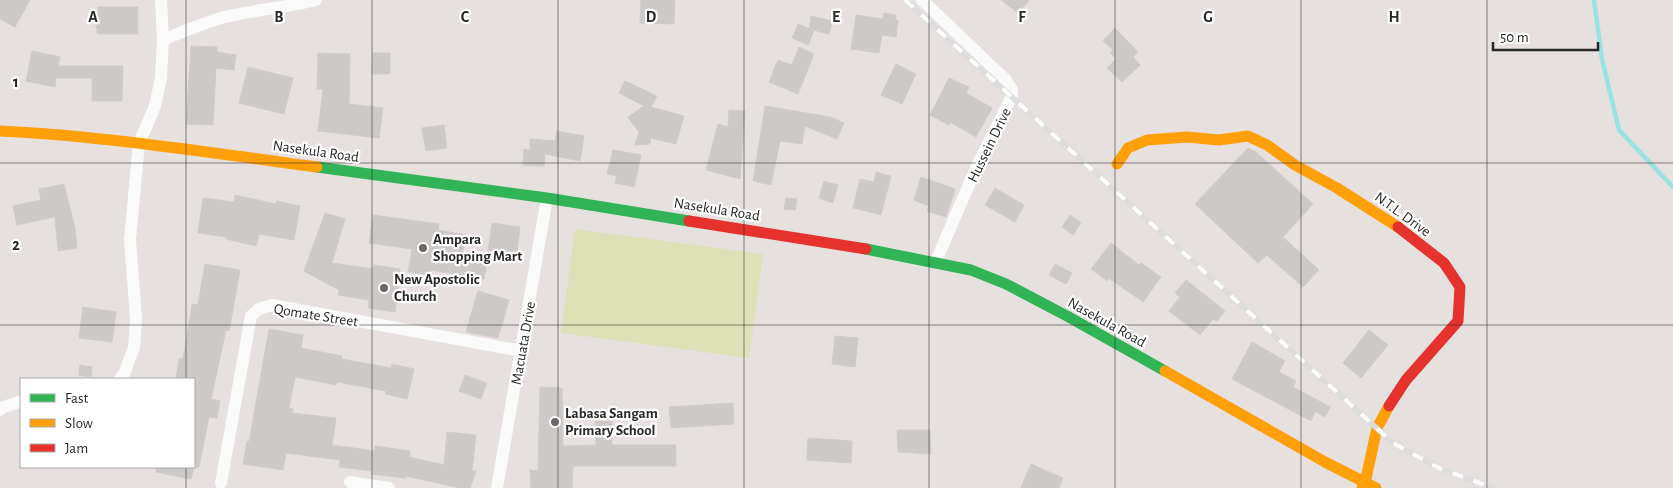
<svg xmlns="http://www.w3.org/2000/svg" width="1673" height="488" viewBox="0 0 1673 488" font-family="'Alegreya Sans',sans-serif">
	<rect width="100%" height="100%" fill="#e6e0de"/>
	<polygon fill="#dee1b8" points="575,229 763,254 749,358 561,333"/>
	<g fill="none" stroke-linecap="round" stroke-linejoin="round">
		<polyline stroke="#98e2e1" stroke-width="4.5" points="1594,0 1602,59 1619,130 1673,187"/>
	</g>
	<g fill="#cdc9c7" stroke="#d1ccca">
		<polygon points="0,0 30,0 15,27 0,19"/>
		<polygon points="641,0 675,0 674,24 640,23"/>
		<polygon points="1001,0 1029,0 1018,13"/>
		<polygon points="98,7 138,7 138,34 97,34 97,28 96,28 96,14 98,14"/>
		<polygon points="884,13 896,15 895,20 898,20 896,37 882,35 879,53 851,49 856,15 883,19"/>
		<polygon points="811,16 832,21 829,34 809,29"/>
		<polygon points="798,24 814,31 808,45 792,38"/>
		<polygon points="1115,28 1138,52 1133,57 1140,65 1122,82 1107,68 1116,59 1110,53 1113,50 1103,41"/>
		<polygon points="191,46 217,47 217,52 236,55 234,70 216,68 213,125 186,124"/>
		<polygon points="799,47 814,54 798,94 769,82 778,60 792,65"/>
		<polygon points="32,51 60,57 58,66 123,66 122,101 92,101 92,78 56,78 55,87 26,81"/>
		<polygon points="318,53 350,54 349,104 383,108 379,138 318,131 323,89 317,89"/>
		<polygon points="373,53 390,53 390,74 372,74"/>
		<polygon points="896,64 916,74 902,104 881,95"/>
		<polygon points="248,67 293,78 284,114 239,103"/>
		<polygon points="949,78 969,87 966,93 992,108 976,137 950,122 949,125 930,115"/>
		<polygon points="625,81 657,96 651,107 684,116 676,144 651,138 650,144 635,145 639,132 628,117 644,106 619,93"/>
		<polygon points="765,106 830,117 844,123 837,139 805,126 802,144 780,141 771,185 753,181"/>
		<polygon points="729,110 745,111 740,179 706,170 718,124 728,127"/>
		<polygon points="444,125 447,148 426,151 422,128"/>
		<polygon points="557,131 584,136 580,161 545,154 544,166 523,165 524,149 530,150 530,139 555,141"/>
		<polygon points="1248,148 1256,152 1313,204 1283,237 1319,270 1303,287 1267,255 1258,263 1195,204"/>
		<polygon points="613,150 641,155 634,187 615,183 617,176 607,174"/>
		<polygon points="876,172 891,176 881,215 853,208 860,179 874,182"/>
		<polygon points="921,177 955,189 946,217 927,211 929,206 914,200"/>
		<polygon points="824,181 838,185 833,203 819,198"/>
		<polygon points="64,184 75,228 77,248 58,251 55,217 17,225 13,206 41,200 39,189"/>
		<polygon points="995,188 1024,205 1015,222 985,205"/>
		<polygon points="235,195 276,204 277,201 300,206 294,240 259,234 256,246 226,239 226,237 198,233 203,198 234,202"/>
		<polygon points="786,198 797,199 795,210 784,209"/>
		<polygon points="325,213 345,219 332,263 373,269 374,265 400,269 395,312 368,308 369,300 338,295 339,290 304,271"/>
		<polygon points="373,215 439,224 438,230 466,235 462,257 487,262 484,279 431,270 430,276 408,272 412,249 369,243"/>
		<polygon points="1070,215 1081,223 1073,235 1062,227"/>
		<polygon points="492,223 520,227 516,261 487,258"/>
		<polygon points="1111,243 1139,265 1141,263 1161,277 1143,302 1109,278 1107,281 1091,269"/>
		<polygon points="205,264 240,270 229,331 226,330 211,399 220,401 217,418 209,417 199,467 194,467 191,479 156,472 156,467 194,467 194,379 176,379 179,359 183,359 192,304 198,305"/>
		<polygon points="1055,264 1072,273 1066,284 1049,275"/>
		<polygon points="1186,280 1225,311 1217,321 1213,319 1200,335 1169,311 1180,297 1175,293"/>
		<polygon points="478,291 509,300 498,338 466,332"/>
		<polygon points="83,307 116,312 112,342 79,338"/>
		<polygon points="269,329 303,335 301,348 342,356 342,359 391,368 392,364 414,369 407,399 385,394 386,391 337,382 336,385 295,377 289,408 293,409 292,413 336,418 332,445 375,451 375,446 410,451 409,457 444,465 447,432 476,435 472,471 476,471 470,488 460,488 406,476 406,478 371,474 372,471 339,467 340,460 286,453 283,470 243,464 247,441 249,442"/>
		<polygon points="1369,330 1388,345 1361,378 1343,363"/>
		<polygon points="835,336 858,338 855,367 832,364"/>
		<polygon points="1252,342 1285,361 1279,372 1296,381 1293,387 1330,407 1325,417 1315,411 1311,421 1232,379"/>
		<polygon points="80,365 92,367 91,377 79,375"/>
		<polygon points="465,375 487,383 481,399 459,391"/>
		<polygon points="540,387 562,388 563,446 596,445 595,421 612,421 612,445 676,445 676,466 573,466 572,488 531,488 530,470 538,471"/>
		<polygon points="733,403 734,424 671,428 669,407"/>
		<polygon points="897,430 930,430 931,454 898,452"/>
		<polygon points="808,438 852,441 851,463 807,460"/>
		<polygon points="1031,464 1063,478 1059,488 1021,488"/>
	</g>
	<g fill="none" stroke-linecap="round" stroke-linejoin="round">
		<g stroke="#fbfafa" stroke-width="12">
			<polyline points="922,0 1005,79 1012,90 1012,96 977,166 936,261"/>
			<path d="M 163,40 C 182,32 201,24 221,18 C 252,10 285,8 316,0"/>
			<polyline points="120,379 125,372 134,347 136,320 130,239 139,143 155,106 161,78 163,40 161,0"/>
			<polyline points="0,410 4,407 21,401"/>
			<polyline points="350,482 389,488"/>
			<polyline points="221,483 251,316 259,309 272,305 522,351"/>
			<polyline points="497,488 547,198"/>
		</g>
		<g stroke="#30b455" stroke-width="11">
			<polyline points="317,167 547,198 689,221"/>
			<polyline points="866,249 971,270 1006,284 1067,316 1165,371"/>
		</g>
		<g stroke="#ff9f0a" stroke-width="11">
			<path d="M 0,131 C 106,136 212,153 317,167"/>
			<polyline points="1117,164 1128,148 1147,140 1187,137 1219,140 1248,136 1267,145 1295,165 1337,188 1398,227"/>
			<polyline points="1165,371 1325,462 1376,488"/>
			<polyline points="1362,488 1365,483 1377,428 1389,406"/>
		</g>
		<g stroke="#e5322d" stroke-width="11">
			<polyline points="689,221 866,249"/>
			<polyline points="1389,406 1406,380 1458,321 1460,287 1444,263 1398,227"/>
		</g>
		<defs>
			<polyline id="rail" points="905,0 1393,443 1439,468 1493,488"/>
		</defs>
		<use href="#rail" stroke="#ddd" stroke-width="5.5"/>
		<use href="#rail" stroke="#fff" stroke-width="4" stroke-dasharray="11" stroke-linecap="butt"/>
	</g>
	<path fill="none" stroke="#282828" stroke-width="1" stroke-opacity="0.55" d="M 186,0 L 186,379M 372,0 L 372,488M 558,0 L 558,488M 744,0 L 744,488M 929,0 L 929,488M 1115,0 L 1115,488M 1301,0 L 1301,488M 1487,0 L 1487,488M 0,163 L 1673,163M 0,325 L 1673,325M 186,467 L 186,488"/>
	<g fill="#6a6868" stroke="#fff" stroke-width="2">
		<circle cx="423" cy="248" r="5"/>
		<circle cx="384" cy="288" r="5"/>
		<circle cx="555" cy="422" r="5"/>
	</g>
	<g text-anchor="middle" stroke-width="4.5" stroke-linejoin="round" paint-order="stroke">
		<g font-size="15" fill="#282828" stroke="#fff">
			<text transform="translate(989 145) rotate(-64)" y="5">Hussein Drive</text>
			<text transform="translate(316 151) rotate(8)" y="5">Nasekula Road</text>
			<text transform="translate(717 209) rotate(9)" y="5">Nasekula Road</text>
			<text transform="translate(1403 214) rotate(36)" y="5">N.T.L. Drive</text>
			<text transform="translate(316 315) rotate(9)" y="5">Qomate Street</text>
			<text transform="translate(1107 322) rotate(29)" y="5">Nasekula Road</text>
			<text transform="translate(523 343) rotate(-80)" y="5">Macuata Drive</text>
		</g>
		<g font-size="15" font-weight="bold" fill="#282828" stroke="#fff" text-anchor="start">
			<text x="433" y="244">Ampara<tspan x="433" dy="17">Shopping Mart</tspan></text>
			<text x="394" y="284">New Apostolic<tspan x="394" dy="17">Church</tspan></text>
			<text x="565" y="418">Labasa Sangam<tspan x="565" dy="17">Primary School</tspan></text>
		</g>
	</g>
	<g font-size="16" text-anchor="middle" font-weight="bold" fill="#282828" stroke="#fff" stroke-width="4.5" stroke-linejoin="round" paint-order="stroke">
		<text x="93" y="22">A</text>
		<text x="279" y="22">B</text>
		<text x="465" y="22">C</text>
		<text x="651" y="22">D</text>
		<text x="836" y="22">E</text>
		<text x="1022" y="22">F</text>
		<text x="1208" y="22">G</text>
		<text x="1394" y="22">H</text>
		<text x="16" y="87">1</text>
		<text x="16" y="250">2</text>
	</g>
	<rect x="20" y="378" width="175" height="90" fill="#ffffff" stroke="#a9a9a9"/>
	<rect x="30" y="394" width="25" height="8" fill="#30b455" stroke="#a9a9a9"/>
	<text x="65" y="403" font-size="15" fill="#282828">Fast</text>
	<rect x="30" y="419" width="25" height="8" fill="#ff9f0a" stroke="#a9a9a9"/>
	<text x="65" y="428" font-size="15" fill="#282828">Slow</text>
	<rect x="30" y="444" width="25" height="8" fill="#e5322d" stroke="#a9a9a9"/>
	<text x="65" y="453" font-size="15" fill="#282828">Jam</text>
	<path d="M1493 42v8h105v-8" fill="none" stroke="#282828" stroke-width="2.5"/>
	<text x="1500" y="42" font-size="15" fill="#282828" stroke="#ffffff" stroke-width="4" paint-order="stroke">50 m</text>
</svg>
